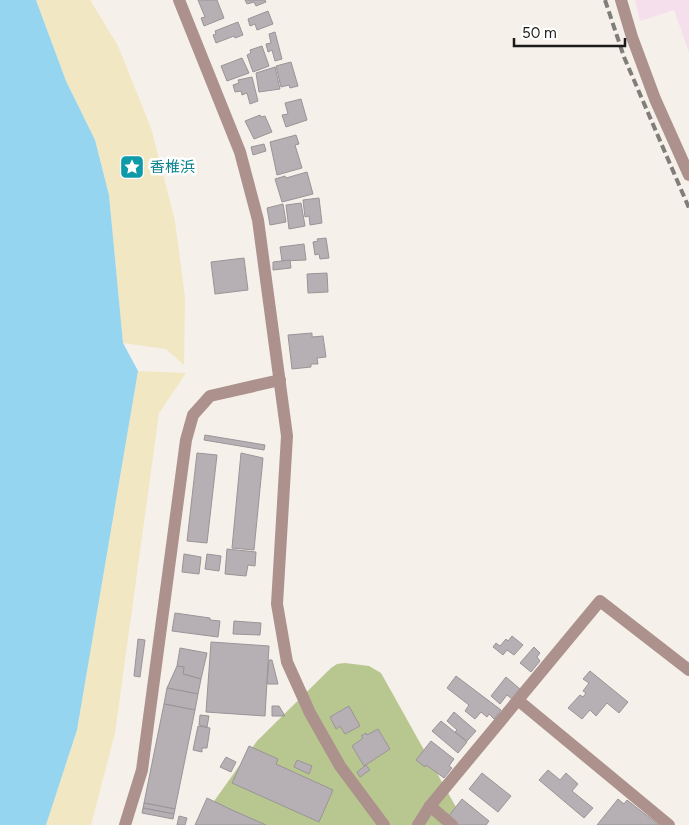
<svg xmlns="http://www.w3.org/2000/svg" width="689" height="825" viewBox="0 0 689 825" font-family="Figtree,'Noto Sans JP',sans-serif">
	<rect width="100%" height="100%" fill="#f5f0ea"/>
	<polygon fill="#f6dfec" points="635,0 689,0 689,52 674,10 640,21"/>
	<polygon fill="#b8c690" points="345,663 369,666 381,673 466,825 197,825 257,741 331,668 337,664"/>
	<g fill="#f1e7c2">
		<polygon points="36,0 90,0 118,46 151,128 175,221 185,298 184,365 166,349 123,343 109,195 95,140 66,81"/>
		<polygon points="138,371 186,373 159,413 115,733 91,825 46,825 77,730"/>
	</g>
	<polygon fill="#95d5ef" points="0,0 36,0 66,81 95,140 109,195 123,343 138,371 77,730 46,825 0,825"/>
	<g fill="#b6b0b4" stroke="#9a9498">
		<polygon points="198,0 217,0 224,18 204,26 201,18 205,17"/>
		<polygon points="245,0 265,0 266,2 256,6 254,2 247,4"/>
		<polygon points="268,11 273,24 257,30 255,24 250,26 248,19"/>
		<polygon points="238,22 243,35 235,38 234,36 216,43 213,35 216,34 215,31"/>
		<polygon points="275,32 282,59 275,61 272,50 268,52 266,44 271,43 269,34"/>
		<polygon points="262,46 269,66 253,72 247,55 251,53 250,50"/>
		<polygon points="242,58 249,73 227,81 221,66"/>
		<polygon points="291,62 298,86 290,88 289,85 281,87 276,66"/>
		<polygon points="275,67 280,89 259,92 256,73"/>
		<polygon points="252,77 258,101 250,104 247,93 242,95 241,91 235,92 233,85 239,83 238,80"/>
		<polygon points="301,99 307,120 286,127 282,115 288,114 285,103"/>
		<polygon points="260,115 261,117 265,116 272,132 254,139 245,121"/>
		<polygon points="296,135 299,144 295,145 302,168 277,175 270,142"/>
		<polygon points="264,144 266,151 253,155 251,147"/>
		<polygon points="307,172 313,194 282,202 275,179 285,176 286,178"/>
		<polygon points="319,198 322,223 310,225 309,216 305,217 303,200"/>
		<polygon points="301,203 305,226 289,229 286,205"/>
		<polygon points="283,204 286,222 270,225 267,208"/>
		<polygon points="326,238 329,258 320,259 319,254 315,255 313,242 318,241 317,239"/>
		<polygon points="304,244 306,260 282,261 280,247"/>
		<polygon points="244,258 248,290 215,294 211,262"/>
		<polygon points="290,260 291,268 273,270 273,262"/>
		<polygon points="327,273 328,292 308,293 307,274"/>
		<polygon points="312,333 312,337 323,336 326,357 317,358 318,364 311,364 311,367 292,369 288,335"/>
		<polygon points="205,435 265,445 264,450 204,440"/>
		<polygon points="197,453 217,455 207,543 187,541"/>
		<polygon points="241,453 263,458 254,550 232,548"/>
		<polygon points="227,549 256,552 255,566 248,565 246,576 225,574"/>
		<polygon points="184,554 201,557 199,574 182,572"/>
		<polygon points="207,554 221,556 219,571 205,569"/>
		<polygon points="175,613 210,618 210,620 220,621 218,637 172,631"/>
		<polygon points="234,621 261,623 260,635 233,634"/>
		<polygon points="512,636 523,645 514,655 507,650 503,655 493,647 496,643 500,646 506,639 508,641"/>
		<polygon points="138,639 145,640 140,677 134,676"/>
		<polygon points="211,642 269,646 265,716 206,712"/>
		<polygon points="534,647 540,653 537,657 540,661 531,672 520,663"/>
		<polygon points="180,648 207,653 201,679 183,674 184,667 177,666"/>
		<polygon points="269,660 272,660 278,684 267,684"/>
		<polygon points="177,666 184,667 183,674 201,679 198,694 167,688"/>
		<polygon points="590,671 628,702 619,713 607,703 596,716 590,710 582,719 568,708 580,695 583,697 586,693 583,691 589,683 583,679"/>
		<polygon points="456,676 501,710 494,719 489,714 487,717 481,712 475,719 465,711 469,705 447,688"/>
		<polygon points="506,677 520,689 512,699 507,695 500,704 491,696"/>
		<polygon points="167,688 198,694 195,710 164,704"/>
		<polygon points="164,704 195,710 175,809 144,803"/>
		<polygon points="272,706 279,706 285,716 272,716"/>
		<polygon points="349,706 360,726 345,734 340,726 336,729 330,717"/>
		<polygon points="454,712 476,731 467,741 455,732 457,730 447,721"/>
		<polygon points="200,715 209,716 207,727 199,725"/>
		<polygon points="441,721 467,742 458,753 432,731"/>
		<polygon points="198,726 210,728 207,748 202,748 202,752 193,750"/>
		<polygon points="378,729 390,749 364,766 352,746 363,738 361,736 366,733 367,735"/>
		<polygon points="431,741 454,759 449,766 452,768 444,778 426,765 425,767 416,760"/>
		<polygon points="249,746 278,759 276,764 333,790 319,822 232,783"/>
		<polygon points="226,757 236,762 231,772 220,767"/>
		<polygon points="297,760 312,766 309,774 294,767"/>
		<polygon points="366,765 370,770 360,777 357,772"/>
		<polygon points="548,770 560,780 566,773 578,784 572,791 593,808 584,818 539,780"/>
		<polygon points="482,773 511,796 498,812 469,789"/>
		<polygon points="207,798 232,810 266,825 195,825"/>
		<polygon points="462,799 489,821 486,825 458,825 448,817"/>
		<polygon points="618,799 624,804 627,800 659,825 597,825"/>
		<polygon points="144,803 175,809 174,814 143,808"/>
		<polygon points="143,808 174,814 173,819 142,813"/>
		<polygon points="179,816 187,818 185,825 177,825"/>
	</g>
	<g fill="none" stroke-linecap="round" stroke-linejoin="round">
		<g stroke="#ac918c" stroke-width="12">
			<polyline points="621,0 632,37 655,99 689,175"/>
			<polyline points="519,701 669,825"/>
			<polyline points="430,806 452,825"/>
			<polyline points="418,825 430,806 600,601 689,670"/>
		</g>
		<g stroke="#ac918c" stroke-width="12">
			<polyline points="179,0 240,152 258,220 287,436 277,604 287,662 310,713 340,766 384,825"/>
			<polyline points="125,825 142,770 186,440 193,415 210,396 280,380"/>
		</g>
		<polyline stroke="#817d79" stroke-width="4" stroke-dasharray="8 4" stroke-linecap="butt" points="605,0 624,57 689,208"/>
	</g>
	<defs>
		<symbol id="sight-square" viewBox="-11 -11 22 22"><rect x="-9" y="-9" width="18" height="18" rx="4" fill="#0f9aa8" stroke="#fff"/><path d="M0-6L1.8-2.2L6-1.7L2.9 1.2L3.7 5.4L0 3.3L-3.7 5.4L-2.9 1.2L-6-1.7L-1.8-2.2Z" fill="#fff"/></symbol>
	</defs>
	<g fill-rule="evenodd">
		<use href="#sight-square" x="118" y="153" width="28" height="28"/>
	</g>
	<g text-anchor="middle" stroke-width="5" stroke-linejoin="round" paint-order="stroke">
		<g font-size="15" fill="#0d838f" stroke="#fff" text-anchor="start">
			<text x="150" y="172">香椎浜</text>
		</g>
	</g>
	<path d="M514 38v8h111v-8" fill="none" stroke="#1d1b19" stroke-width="2.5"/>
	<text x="522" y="38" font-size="15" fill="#1d1b19" stroke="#ffffff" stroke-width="4" paint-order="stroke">50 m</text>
</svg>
